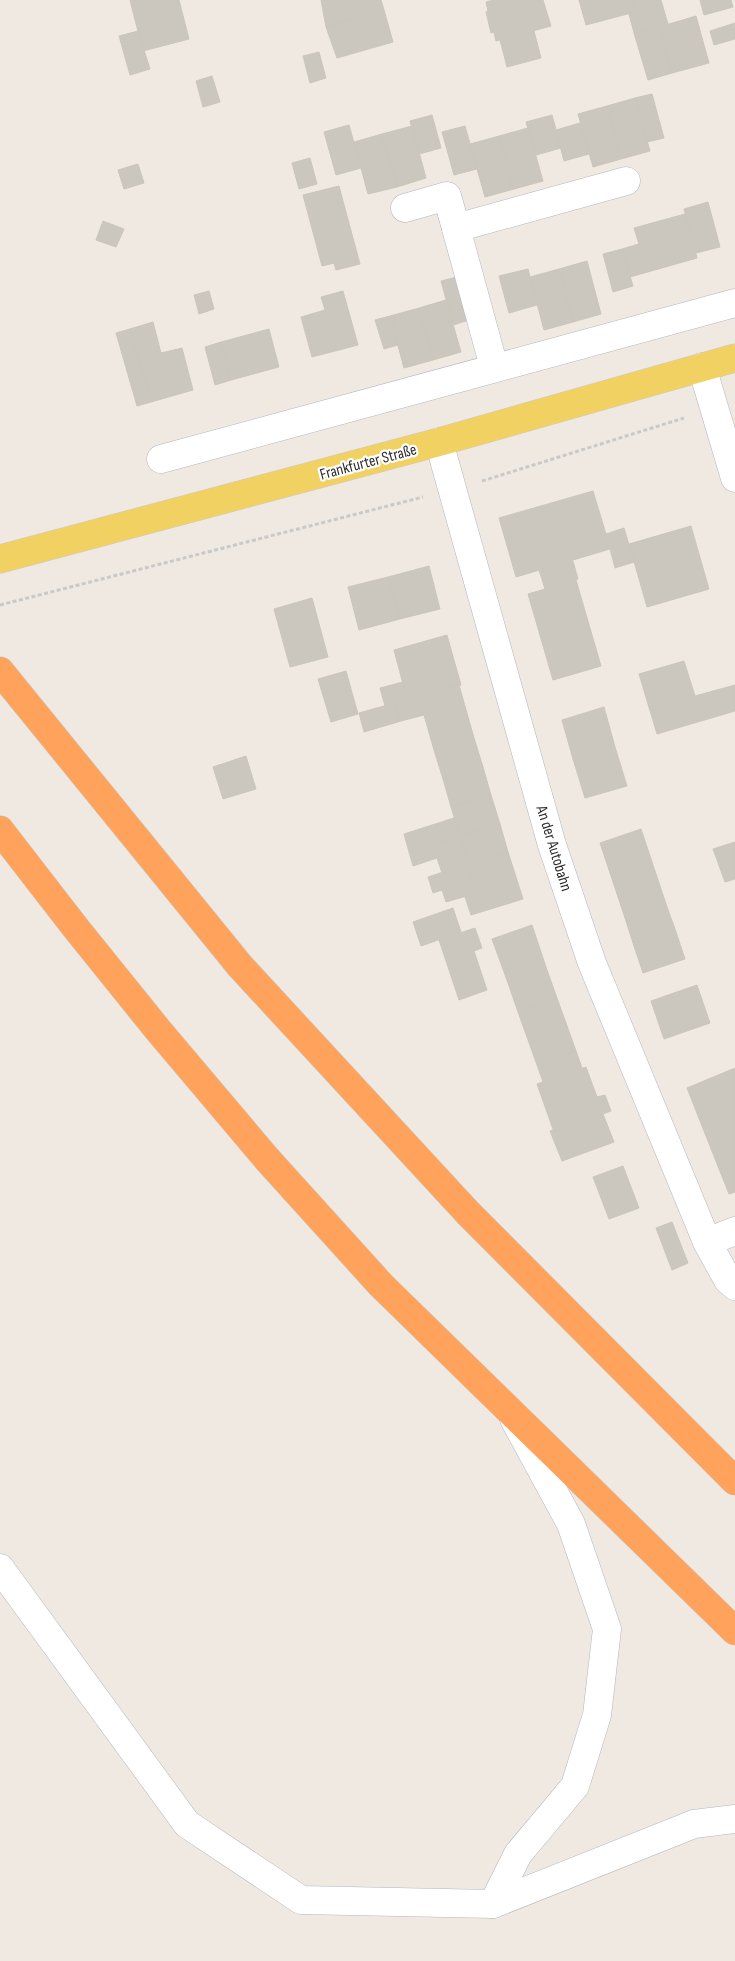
<svg xmlns="http://www.w3.org/2000/svg" width="735" height="1961" viewBox="0 0 735 1961" font-family="'Sofia Sans Condensed',sans-serif">
	<rect width="100%" height="100%" fill="#efe9e1"/>
	<g fill="#cbc7bf" stroke="#cbc5ba">
		<polygon points="130,0 179,0 189,39 143,51"/>
		<polygon points="321,0 381,0 384,10 326,27"/>
		<polygon points="494,0 543,0 551,26 496,41 494,32 491,33 486,12 488,11 486,2"/>
		<polygon points="579,0 632,0 635,12 586,25"/>
		<polygon points="632,0 661,0 668,24 634,33 629,14 635,12"/>
		<polygon points="700,0 731,0 733,7 704,15"/>
		<polygon points="384,10 393,42 337,58 326,27"/>
		<polygon points="696,16 709,63 672,73 659,27"/>
		<polygon points="735,23 735,39 714,45 710,31"/>
		<polygon points="659,27 672,73 648,80 634,33"/>
		<polygon points="138,31 150,69 130,75 119,36"/>
		<polygon points="534,31 541,58 507,67 500,40"/>
		<polygon points="319,52 326,78 310,83 303,56"/>
		<polygon points="212,76 220,102 203,107 196,81"/>
		<polygon points="652,94 664,138 647,142 635,98"/>
		<polygon points="635,98 650,151 621,159 607,106"/>
		<polygon points="607,106 621,159 593,167 578,114"/>
		<polygon points="432,115 441,148 419,154 410,121"/>
		<polygon points="552,115 561,148 536,155 526,122"/>
		<polygon points="580,123 589,154 564,161 556,130"/>
		<polygon points="349,125 361,168 336,175 324,132"/>
		<polygon points="412,126 426,178 397,187 382,134"/>
		<polygon points="465,126 477,169 454,175 442,132"/>
		<polygon points="528,128 543,181 514,189 499,136"/>
		<polygon points="382,134 397,187 368,194 354,142"/>
		<polygon points="499,136 514,189 485,197 470,144"/>
		<polygon points="310,158 317,184 299,189 292,163"/>
		<polygon points="138,164 144,183 124,189 118,170"/>
		<polygon points="339,186 360,264 336,270 334,263 322,266 303,195"/>
		<polygon points="708,202 720,247 696,253 684,209"/>
		<polygon points="685,214 697,258 630,277 622,249 639,244 634,228"/>
		<polygon points="103,221 124,229 116,247 96,240"/>
		<polygon points="622,249 633,286 613,292 603,254"/>
		<polygon points="587,261 601,314 573,322 559,269"/>
		<polygon points="528,269 537,305 509,313 499,276"/>
		<polygon points="559,269 573,322 544,330 530,277"/>
		<polygon points="457,277 469,320 453,325 441,281"/>
		<polygon points="209,291 214,309 199,314 194,295"/>
		<polygon points="343,291 358,345 312,357 301,317 325,310 321,297"/>
		<polygon points="446,300 461,352 433,360 419,308"/>
		<polygon points="419,308 433,360 404,368 390,316"/>
		<polygon points="390,316 398,345 384,349 375,320"/>
		<polygon points="153,322 161,353 182,348 193,390 151,402 130,329"/>
		<polygon points="130,329 151,402 137,406 116,333"/>
		<polygon points="269,329 279,367 231,380 221,342"/>
		<polygon points="221,342 231,380 215,385 205,347"/>
		<polygon points="593,491 606,534 624,528 634,562 615,568 610,549 516,577 499,518"/>
		<polygon points="691,526 709,589 647,607 629,544"/>
		<polygon points="573,561 578,579 545,589 539,570"/>
		<polygon points="429,566 440,609 400,619 388,577"/>
		<polygon points="388,577 400,619 359,630 348,587"/>
		<polygon points="576,580 601,666 553,680 528,594"/>
		<polygon points="312,598 328,657 290,667 274,609"/>
		<polygon points="447,635 461,685 407,699 394,650"/>
		<polygon points="684,661 695,696 735,685 735,711 657,734 639,674"/>
		<polygon points="346,671 358,714 331,722 318,679"/>
		<polygon points="403,682 407,699 385,706 380,688"/>
		<polygon points="459,685 474,738 434,750 424,715 401,721 395,703"/>
		<polygon points="395,703 401,721 364,732 359,713"/>
		<polygon points="604,707 615,747 573,759 562,720"/>
		<polygon points="474,738 483,767 443,779 434,750"/>
		<polygon points="615,747 627,786 585,798 573,759"/>
		<polygon points="246,756 256,789 223,799 213,767"/>
		<polygon points="483,767 491,795 451,807 443,779"/>
		<polygon points="491,795 500,824 460,836 451,807"/>
		<polygon points="454,818 460,836 409,852 404,834"/>
		<polygon points="500,824 508,852 468,864 460,836"/>
		<polygon points="641,829 654,868 613,882 600,843"/>
		<polygon points="460,836 468,864 442,873 437,858 413,866 409,852"/>
		<polygon points="735,842 735,879 725,882 713,849"/>
		<polygon points="508,852 517,880 477,893 468,864"/>
		<polygon points="468,864 477,893 446,902 442,890 433,893 428,877"/>
		<polygon points="654,868 667,907 626,921 613,882"/>
		<polygon points="517,880 523,899 471,915 465,897"/>
		<polygon points="667,907 675,929 633,943 626,921"/>
		<polygon points="453,908 461,932 421,946 413,922"/>
		<polygon points="532,925 547,970 508,983 492,939"/>
		<polygon points="475,928 482,948 474,951 487,990 459,1000 439,940"/>
		<polygon points="675,929 685,959 643,973 633,943"/>
		<polygon points="547,970 557,998 518,1012 508,983"/>
		<polygon points="697,985 710,1023 664,1039 651,1001"/>
		<polygon points="557,998 576,1051 537,1065 518,1012"/>
		<polygon points="576,1051 582,1068 543,1082 537,1065"/>
		<polygon points="586,1067 597,1097 605,1095 611,1111 554,1132 537,1084"/>
		<polygon points="735,1068 735,1113 702,1126 687,1088"/>
		<polygon points="735,1113 735,1192 729,1194 702,1126"/>
		<polygon points="603,1114 614,1142 562,1161 550,1131 553,1130 554,1132"/>
		<polygon points="623,1166 639,1208 609,1219 593,1177"/>
		<polygon points="672,1222 688,1263 672,1270 656,1228"/>
	</g>
	<g fill="none" stroke-linecap="round" stroke-linejoin="round">
		<defs>
			<g id="minor">
				<polyline points="405,208 447,196 456,228"/>
				<polyline points="494,367 456,228 626,181"/>
				<polyline points="702,367 735,478"/>
				<polyline points="439,442 552,845 592,963 707,1242"/>
				<polyline points="161,459 735,303"/>
				<polyline points="735,1231 707,1242 728,1280 735,1286"/>
				<polyline points="0,1568 187,1824 301,1900 493,1904 694,1824 735,1819"/>
				<polyline points="493,1904 518,1854 575,1786 597,1715 607,1629 571,1524 514,1419"/>
			</g>
			<polyline id="major" points="0,559 439,442 735,358"/>
			<g id="highway">
				<polyline points="0,671 240,966 468,1213 735,1481"/>
				<polyline points="0,830 75,927 158,1030 267,1159 381,1285 735,1631"/>
			</g>
		</defs>
		<use href="#minor" stroke="#b4b7c1" stroke-width="29"/>
		<use href="#major" stroke="#c9c9c9" stroke-width="29"/>
		<use href="#highway" stroke="#c9c9c9" stroke-width="29"/>
		<g stroke="#c9c9c9" stroke-width="3" stroke-dasharray="4 2.5" stroke-linecap="butt">
			<polyline points="482,481 684,418"/>
			<polyline points="0,605 423,497"/>
		</g>
		<use href="#minor" stroke="#fff" stroke-width="28"/>
		<use href="#major" stroke="#f2d163" stroke-width="28"/>
		<use href="#highway" stroke="#ffa35c" stroke-width="28"/>
	</g>
	<g text-anchor="middle" stroke-width="4.5" stroke-linejoin="round" paint-order="stroke">
		<g font-size="16" fill="#2e2e2e" stroke="#fff">
			<text transform="translate(368 461) rotate(-15)" y="6">Frankfurter Straße</text>
			<text transform="translate(555 848) rotate(73)" y="6">An der Autobahn</text>
		</g>
	</g>
</svg>
